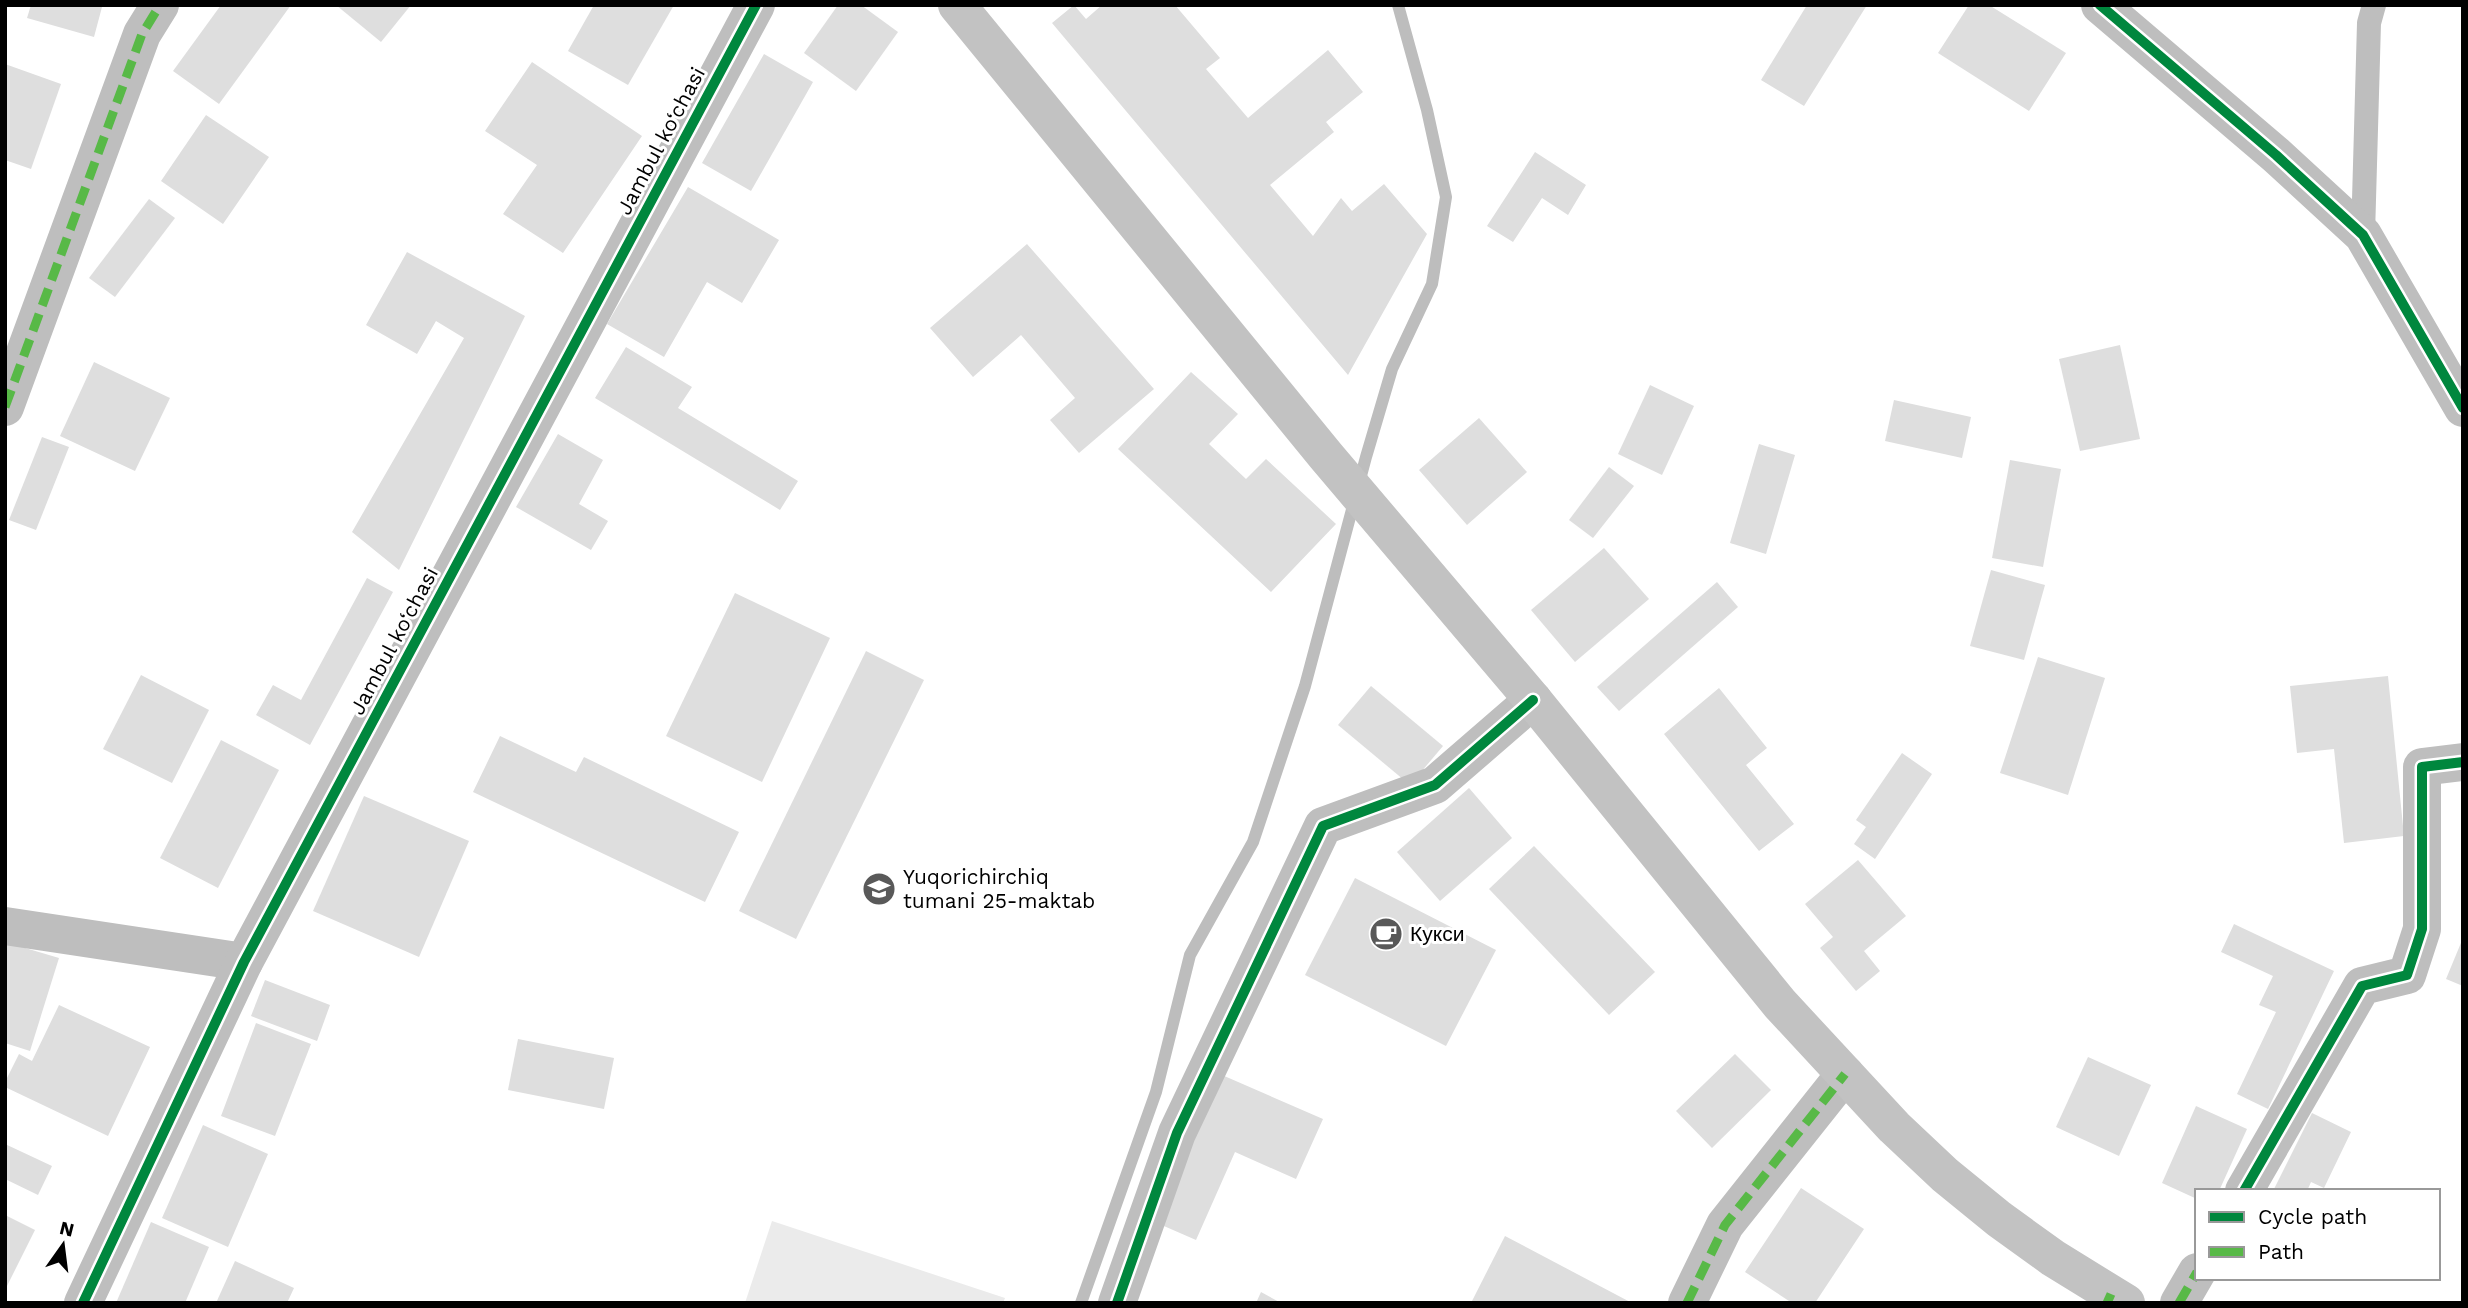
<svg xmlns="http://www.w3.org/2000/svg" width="2468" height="1308" viewBox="0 0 2468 1308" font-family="'Work Sans',sans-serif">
	<rect width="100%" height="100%" fill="#fff"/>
	<polygon fill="#ebebeb" points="772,1221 1005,1298 1003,1303 745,1303"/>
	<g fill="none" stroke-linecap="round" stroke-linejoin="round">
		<polyline stroke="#bdbdbd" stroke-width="12" points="1081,1303 1156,1092 1190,955 1253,842 1305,686 1366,457 1392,369 1432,284 1446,197 1427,110 1398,5"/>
	</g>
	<g fill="#dedede">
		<polygon points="31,5 95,5 102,7 94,37 27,18"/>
		<polygon points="221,5 291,5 219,104 173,71"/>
		<polygon points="336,5 411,5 381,42"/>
		<polygon points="594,5 674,5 628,85 568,51"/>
		<polygon points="838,5 861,5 898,32 856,91 804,53"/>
		<polygon points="1074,5 1086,19 1102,5 1175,5 1220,58 1206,69 1248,118 1328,50 1363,92 1326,122 1334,132 1270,185 1313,236 1341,198 1352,211 1384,184 1427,234 1348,375 1052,23"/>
		<polygon points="1807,5 1867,5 1804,106 1761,80"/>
		<polygon points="1969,5 1989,5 2066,53 2029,111 1938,53"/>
		<polygon points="764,54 813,82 751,191 702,163"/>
		<polygon points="532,62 642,136 563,253 503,214 537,165 485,131"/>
		<polygon points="5,64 61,84 31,169 5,160"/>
		<polygon points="206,115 269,157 223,224 161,181"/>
		<polygon points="1535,152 1586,185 1568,215 1542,198 1513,242 1487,226"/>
		<polygon points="688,187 779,240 742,303 707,282 664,357 607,324"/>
		<polygon points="149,199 175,218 115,297 89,278"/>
		<polygon points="1027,244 1154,389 1079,453 1050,420 1075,398 1021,335 973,377 930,328"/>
		<polygon points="407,252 525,316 399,570 352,532 464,338 436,321 417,354 366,325"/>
		<polygon points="2120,345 2140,439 2080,451 2059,359"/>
		<polygon points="626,347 692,387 678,408 798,481 780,510 595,398"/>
		<polygon points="94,362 170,398 135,471 60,436"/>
		<polygon points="1191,372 1238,414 1209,444 1246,479 1266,459 1336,524 1271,592 1118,449"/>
		<polygon points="1650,385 1694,406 1662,475 1618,454"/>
		<polygon points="1894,400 1971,417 1962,458 1885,441"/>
		<polygon points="1479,418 1527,472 1467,525 1419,470"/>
		<polygon points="558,434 603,460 579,504 608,521 591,550 516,507"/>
		<polygon points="42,437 69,447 36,530 9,520"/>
		<polygon points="1759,444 1795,455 1766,554 1730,543"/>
		<polygon points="2010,460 2061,469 2043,567 1992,558"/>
		<polygon points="1609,467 1634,486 1593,538 1569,520"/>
		<polygon points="1604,548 1649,599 1575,662 1531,610"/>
		<polygon points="1991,570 2045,585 2024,660 1970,646"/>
		<polygon points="367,578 393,592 310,745 256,715 273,685 301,700"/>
		<polygon points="1717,582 1738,607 1619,711 1597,687"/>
		<polygon points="735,593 830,638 762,782 666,736"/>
		<polygon points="866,651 924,680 796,939 739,911"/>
		<polygon points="2038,657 2105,678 2068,795 2000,773"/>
		<polygon points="141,675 209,710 172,783 103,749"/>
		<polygon points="2388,676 2404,836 2344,843 2334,749 2297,753 2290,686"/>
		<polygon points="1371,686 1443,746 1410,785 1338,725"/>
		<polygon points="1719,688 1767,748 1746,765 1794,824 1759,851 1664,734"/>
		<polygon points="500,736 576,772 584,757 739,832 705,902 473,792"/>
		<polygon points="221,740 279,770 218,888 160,858"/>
		<polygon points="1902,753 1932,774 1875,859 1854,844 1866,827 1856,820"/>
		<polygon points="1469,788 1512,838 1440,901 1397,852"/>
		<polygon points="364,796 469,841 419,957 313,911"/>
		<polygon points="1534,846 1655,972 1609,1015 1489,889"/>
		<polygon points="1858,860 1906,916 1864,951 1880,971 1856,991 1820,948 1833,937 1805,904"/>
		<polygon points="1355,878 1496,950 1446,1046 1305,975"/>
		<polygon points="2234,924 2334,971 2268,1109 2237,1094 2276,1012 2259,1005 2273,976 2221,952"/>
		<polygon points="2463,938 2463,986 2446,979"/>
		<polygon points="5,942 59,958 30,1051 5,1043"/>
		<polygon points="265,980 330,1005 317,1041 251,1016"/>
		<polygon points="59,1005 150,1047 108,1136 5,1087 5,1082 19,1054 32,1061"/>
		<polygon points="256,1023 311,1044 275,1136 221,1116"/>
		<polygon points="518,1039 614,1058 604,1109 508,1090"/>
		<polygon points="1735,1054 1771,1090 1712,1148 1676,1111"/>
		<polygon points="2088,1057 2151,1085 2119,1156 2056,1127"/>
		<polygon points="1222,1075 1323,1119 1296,1179 1235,1152 1196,1240 1157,1223"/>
		<polygon points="2196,1106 2247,1129 2219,1191 2197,1191 2197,1199 2162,1183"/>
		<polygon points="2312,1113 2351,1132 2324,1188 2311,1182 2307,1191 2273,1191"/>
		<polygon points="203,1125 268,1154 228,1247 162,1218"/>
		<polygon points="5,1144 52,1166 38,1195 5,1179"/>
		<polygon points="1801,1188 1864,1229 1815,1303 1792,1303 1745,1272"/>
		<polygon points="5,1215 35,1230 5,1290"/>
		<polygon points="151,1222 209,1247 185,1303 116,1303"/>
		<polygon points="1505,1236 1632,1303 1471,1303"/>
		<polygon points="235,1261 294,1288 287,1303 216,1303"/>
		<polygon points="1261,1292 1281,1303 1256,1303"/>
	</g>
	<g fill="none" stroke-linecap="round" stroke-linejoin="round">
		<polyline stroke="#bebebe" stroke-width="24" points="2363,235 2369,23 2374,5"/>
		<g stroke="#bebebe" stroke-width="38">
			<polyline points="2100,5 2276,155 2363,235 2463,408"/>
			<polyline points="5,407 142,34 160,5"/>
			<polyline points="5,926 244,962"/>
			<polyline points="2244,1191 2362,986 2407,975 2422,929 2422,767 2463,762"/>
			<polyline points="83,1303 244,962 756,5"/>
			<polyline points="1117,1303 1177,1133 1323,826 1435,785 1533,700"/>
			<polyline points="1687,1303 1725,1225 1845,1074"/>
			<polyline points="2179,1303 2197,1272"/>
		</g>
		<polyline stroke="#c2c2c2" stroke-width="38" points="957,5 1326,456 1533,700 1780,1004 1894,1127 1945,1175 1999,1219 2053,1258 2126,1303"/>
		<g stroke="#58b947" stroke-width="9" stroke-dasharray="18 9" stroke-linecap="butt">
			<polyline points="5,407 142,34 160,5"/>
			<polyline points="1687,1303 1725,1225 1845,1074"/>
			<polyline points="2107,1303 2111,1294"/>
			<polyline points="2179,1303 2197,1272"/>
		</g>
		<defs>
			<g id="cycleway">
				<polyline points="2100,5 2276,155 2363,235 2463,408"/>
				<polyline points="2244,1191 2362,986 2407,975 2422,929 2422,767 2463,762"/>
				<polyline points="83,1303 244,962 756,5"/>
				<polyline points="1117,1303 1177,1133 1323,826 1435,785 1533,700"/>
			</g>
		</defs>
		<use href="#cycleway" stroke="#fff" stroke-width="15"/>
		<use href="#cycleway" stroke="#00873e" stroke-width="10"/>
	</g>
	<defs>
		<symbol id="school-disc" viewBox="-11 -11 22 22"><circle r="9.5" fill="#595959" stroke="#fff"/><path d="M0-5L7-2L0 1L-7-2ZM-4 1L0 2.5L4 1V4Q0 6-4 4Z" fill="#fff"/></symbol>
		<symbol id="cafe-disc" viewBox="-11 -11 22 22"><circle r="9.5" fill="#595959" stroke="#fff"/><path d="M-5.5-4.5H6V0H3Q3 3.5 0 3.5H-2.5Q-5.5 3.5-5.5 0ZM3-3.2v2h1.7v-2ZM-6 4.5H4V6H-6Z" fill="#fff"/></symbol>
	</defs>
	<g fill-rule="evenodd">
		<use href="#school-disc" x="860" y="870" width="38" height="38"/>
		<use href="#cafe-disc" x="1367" y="915" width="38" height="38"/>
	</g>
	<g text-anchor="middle" stroke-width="6" stroke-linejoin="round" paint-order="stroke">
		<g font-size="21" fill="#000" stroke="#fff">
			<text transform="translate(661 141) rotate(-62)" y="7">Jambul ko‘chasi</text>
			<text transform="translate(394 641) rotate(-62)" y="7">Jambul ko‘chasi</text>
		</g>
		<g font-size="21" fill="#000" stroke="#fff" text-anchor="start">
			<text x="903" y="884">Yuqorichirchiq<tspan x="903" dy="24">tumani 25-maktab</tspan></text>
			<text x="1410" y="941">Кукси</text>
		</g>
	</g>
	<rect width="2468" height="1308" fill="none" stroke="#000000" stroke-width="14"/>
	<rect x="2195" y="1189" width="245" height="91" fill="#ffffff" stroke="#999999" stroke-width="2"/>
	<rect x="2209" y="1212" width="35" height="10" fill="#00873e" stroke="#999999" stroke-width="2"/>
	<text x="2258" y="1224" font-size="21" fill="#000000">Cycle path</text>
	<rect x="2209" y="1247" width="35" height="10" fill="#58b947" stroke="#999999" stroke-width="2"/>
	<text x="2258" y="1259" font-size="21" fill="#000000">Path</text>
	<g transform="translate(63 1245) rotate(14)" stroke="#ffffff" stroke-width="5" paint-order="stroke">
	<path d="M0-5L12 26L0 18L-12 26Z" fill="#000000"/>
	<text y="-10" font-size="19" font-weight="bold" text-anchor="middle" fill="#000000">N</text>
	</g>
</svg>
